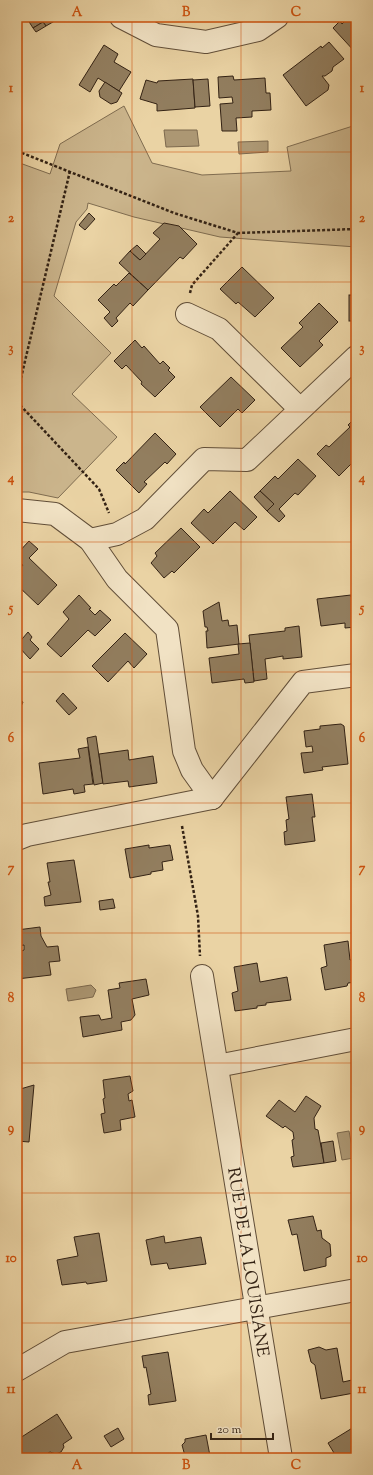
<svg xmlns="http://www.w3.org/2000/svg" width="373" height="1475" viewBox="0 0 373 1475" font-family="'Sorts Mill Goudy',serif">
	<rect width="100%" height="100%" fill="#ead3a4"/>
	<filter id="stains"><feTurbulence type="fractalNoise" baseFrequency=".005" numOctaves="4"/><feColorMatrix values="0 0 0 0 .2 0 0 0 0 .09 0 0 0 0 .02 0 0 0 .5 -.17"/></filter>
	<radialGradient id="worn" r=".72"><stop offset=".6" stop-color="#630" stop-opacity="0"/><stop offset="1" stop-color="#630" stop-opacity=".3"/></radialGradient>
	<polygon fill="#cbb58c" stroke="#7f6c50" points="124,106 152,163 202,175 291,171 287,147 356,125 356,247 220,237 134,217 88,203 87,209 76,222 54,296 111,353 72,394 117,437 58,498 29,492 17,492 17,162 50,174 60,144"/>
	<g fill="#ac9773" stroke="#7c684d">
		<polygon points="164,130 197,130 199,146 166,147"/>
		<polygon points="268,141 268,152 239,154 238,142"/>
		<polygon points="91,985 96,990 93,997 68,1001 66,989"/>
		<polygon points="349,1131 354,1158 342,1160 337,1133"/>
	</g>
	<g fill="#927e5f" stroke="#332214">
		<polygon points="26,17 57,17 58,19 46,26 43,22 33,28"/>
		<polygon points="349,17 356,17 355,52 333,28 340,21 342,24"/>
		<polygon points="43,22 46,26 36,32 33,28"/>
		<polygon points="329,42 344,59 333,67 332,71 325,76 322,76 329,85 328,90 306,106 283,75 321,46 322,48"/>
		<polygon points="104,45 118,54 114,62 131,72 119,91 98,78 90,92 79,85"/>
		<polygon points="233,76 234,80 265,78 266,93 270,93 271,110 252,111 252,117 236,118 237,131 222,131 220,104 233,103 232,97 219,98 218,77"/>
		<polygon points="193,79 195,108 157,111 157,104 140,99 146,80 157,83 158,81"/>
		<polygon points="208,79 210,106 195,107 193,80"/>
		<polygon points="105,82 122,93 117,102 111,104 100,97 99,91"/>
		<polygon points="89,213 95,219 85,230 79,225"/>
		<polygon points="164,223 179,226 197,244 183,259 180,257 148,290 119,263 130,251 140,260 160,239 153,233"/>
		<polygon points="137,245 146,254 140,260 130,251"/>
		<polygon points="242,267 274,298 255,317 238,302 236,304 220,289"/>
		<polygon points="129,273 148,290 133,306 130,303 116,318 118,321 112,327 104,318 110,312 98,300 114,284 116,286"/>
		<rect x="349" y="295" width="7" height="26"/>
		<polygon points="319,303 338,322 319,341 323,345 300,367 281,348 303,327 299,323"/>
		<polygon points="135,340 142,348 144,346 160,364 163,361 170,368 168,370 175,377 155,397 141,384 142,382 126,365 122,369 114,361"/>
		<polygon points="231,377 255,400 242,413 238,409 220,427 200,407"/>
		<polygon points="356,417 356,459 339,476 317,454 326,445 329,447 350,427 348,425"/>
		<polygon points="155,433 176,454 167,464 165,462 144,482 147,484 139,493 116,470 124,462 125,464"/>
		<polygon points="298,459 316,476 298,495 295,493 279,509 285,516 279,522 267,511 274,504 260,491 275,476 278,479"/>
		<polygon points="230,491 257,517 244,530 235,522 213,544 191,523 204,509 208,513"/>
		<polygon points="260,491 274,504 267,511 254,497"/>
		<polygon points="181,528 200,547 174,573 172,571 164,578 151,563 157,556 155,553"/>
		<polygon points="29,541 38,549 29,558 57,585 38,605 17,585 17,572 23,565 17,560 17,554"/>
		<polygon points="79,595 91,608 89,609 95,615 100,610 111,620 95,636 88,630 61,657 47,644 69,619 63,612"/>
		<polygon points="351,595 351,597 356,597 356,627 345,628 345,623 321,626 317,599"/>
		<polygon points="219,602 222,621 228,620 229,626 237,625 239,644 207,648 206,631 208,631 207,627 205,627 203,611"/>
		<polygon points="299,626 302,657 283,659 283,656 265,659 267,679 254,681 249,635 285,631 285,628"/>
		<polygon points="28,632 32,637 30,640 39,649 30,659 17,645"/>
		<polygon points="125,633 147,654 134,668 128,661 108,682 92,666"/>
		<polygon points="250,643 254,682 245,683 244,679 212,683 209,658 239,654 238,644"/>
		<polygon points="63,693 77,708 69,715 56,701"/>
		<polygon points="17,699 23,702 18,713 17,713"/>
		<polygon points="341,724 344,726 348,764 322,767 323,770 304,773 301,753 313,752 312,746 306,747 304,731 320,729 320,726"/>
		<polygon points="96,736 103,783 94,785 87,738"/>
		<polygon points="88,747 93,784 84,785 85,792 74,794 73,789 43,794 39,763 80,758 78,749"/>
		<polygon points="128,750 129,760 153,756 157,783 129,787 128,781 103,784 99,754"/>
		<polygon points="312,794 315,817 312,817 315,841 285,845 284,832 287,831 286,820 289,819 286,797"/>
		<polygon points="149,845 149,848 170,845 173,860 162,862 163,870 151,872 151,874 130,878 125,849"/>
		<polygon points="74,860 81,902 45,906 44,897 51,895 48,882 50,882 47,863"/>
		<polygon points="113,899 115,908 100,910 99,901"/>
		<polygon points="40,927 41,936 47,947 58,946 60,961 49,962 51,975 17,979 17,953 24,950 24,945 18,946 17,930"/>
		<polygon points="348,941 350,960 356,959 356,982 348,983 347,986 325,990 321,968 327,966 324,945"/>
		<polygon points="257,963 260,982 287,977 291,1000 266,1003 266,1005 257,1006 257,1008 235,1011 232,993 238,991 234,967"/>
		<polygon points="146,979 149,995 132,999 135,1015 131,1020 121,1022 122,1030 83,1037 80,1017 99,1015 101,1020 112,1018 108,990 120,988 119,983"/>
		<polygon points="130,1076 133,1091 128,1094 129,1101 132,1100 135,1117 120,1120 121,1130 104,1133 101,1114 105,1113 103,1099 105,1098 103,1080"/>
		<polygon points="34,1085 29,1142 17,1141 17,1090"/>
		<polygon points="306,1096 321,1106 314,1118 315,1129 318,1130 324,1163 293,1167 291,1157 294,1156 292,1140 294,1139 293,1132 285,1126 283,1128 266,1116 279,1100 295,1112"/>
		<polygon points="333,1141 336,1161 324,1163 321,1143"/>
		<polygon points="313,1216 317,1231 321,1230 322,1238 330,1244 331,1256 326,1258 326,1266 304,1271 297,1234 292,1235 288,1220"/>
		<polygon points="99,1233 107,1281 87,1284 86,1282 62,1285 57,1260 78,1256 74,1237"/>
		<polygon points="164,1236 165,1243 201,1237 206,1264 169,1269 167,1263 151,1265 146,1240"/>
		<polygon points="319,1347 326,1350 337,1348 343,1382 352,1380 354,1393 321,1399 315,1365 311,1362 308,1350"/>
		<polygon points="168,1352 176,1401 149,1405 148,1395 151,1394 146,1367 144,1368 142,1356"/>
		<polygon points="57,1414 72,1438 63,1444 64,1447 61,1452 56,1454 50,1452 40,1458 21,1458 17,1451 17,1440"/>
		<polygon points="354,1427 356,1431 356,1458 337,1458 328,1443"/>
		<polygon points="118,1428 124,1439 111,1447 104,1436"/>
		<polygon points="206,1435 210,1456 214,1456 214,1458 188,1458 185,1456 182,1445 185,1442 185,1439"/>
	</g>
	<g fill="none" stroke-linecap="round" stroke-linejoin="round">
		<defs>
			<g id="street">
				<polyline points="121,17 156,35 206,42 258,30 277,17"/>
				<polyline points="187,314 219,329 300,409"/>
				<polyline points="17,510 55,514 90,540 117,579 167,629 184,751 192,770 212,798"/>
				<polyline points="90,540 117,534 145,519 204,459 247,460 356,357"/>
				<polyline points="212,798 303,682 356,675"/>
				<polyline points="17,839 27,835 212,798"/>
				<polyline points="202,976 281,1458"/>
				<polyline points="217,1066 356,1039"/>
				<polyline points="17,1370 65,1342 356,1290"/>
			</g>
		</defs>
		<use href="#street" stroke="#614e38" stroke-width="24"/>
		<g stroke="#332214" stroke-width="2.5" stroke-dasharray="3 2" stroke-linecap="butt">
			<polyline points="17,151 174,213 238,233 356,229"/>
			<polyline points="70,171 21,378 20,405 99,489 109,513"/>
			<polyline points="190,293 192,285 238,233"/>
			<polyline points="17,377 21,378"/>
			<polyline points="182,826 198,916 200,956"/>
		</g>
		<use href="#street" stroke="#f1e2c4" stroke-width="22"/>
	</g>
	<path fill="none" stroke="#cd510d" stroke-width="1" stroke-opacity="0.55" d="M 132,17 L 132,1458M 241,17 L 241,1458M 17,152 L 356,152M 17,282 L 356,282M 17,412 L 356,412M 17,542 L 356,542M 17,672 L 356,672M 17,803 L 356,803M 17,933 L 356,933M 17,1063 L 356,1063M 17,1193 L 356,1193M 17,1323 L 356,1323"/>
	<g text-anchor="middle" stroke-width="3" stroke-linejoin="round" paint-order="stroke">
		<g font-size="17" fill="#332214" stroke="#f1e2c4">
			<text transform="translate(249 1262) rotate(81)" y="6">RUE DE LA LOUISIANE</text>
		</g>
	</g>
	<rect width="373" height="1475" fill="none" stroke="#ead3a4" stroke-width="44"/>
	<path d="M211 1433v6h62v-6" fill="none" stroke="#332214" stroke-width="2"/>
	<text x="217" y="1433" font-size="12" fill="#332214" stroke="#f1e2c4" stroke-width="3" paint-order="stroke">20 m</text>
	<rect x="22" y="22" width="329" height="1431" fill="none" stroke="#cd510d" stroke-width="1.5"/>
	<g font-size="13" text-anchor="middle" font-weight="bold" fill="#cd510d">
		<text x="77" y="16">A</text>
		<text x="186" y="16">B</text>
		<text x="296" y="16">C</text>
		<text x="11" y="92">1</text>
		<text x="362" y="92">1</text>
		<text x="11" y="222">2</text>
		<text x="362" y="222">2</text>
		<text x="11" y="352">3</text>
		<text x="362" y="352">3</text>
		<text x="11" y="482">4</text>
		<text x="362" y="482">4</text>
		<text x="11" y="612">5</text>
		<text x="362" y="612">5</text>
		<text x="11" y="742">6</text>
		<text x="362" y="742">6</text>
		<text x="11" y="872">7</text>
		<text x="362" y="872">7</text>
		<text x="11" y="1002">8</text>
		<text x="362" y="1002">8</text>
		<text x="11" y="1132">9</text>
		<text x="362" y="1132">9</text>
		<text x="11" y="1262">10</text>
		<text x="362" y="1262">10</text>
		<text x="11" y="1393">11</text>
		<text x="362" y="1393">11</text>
		<text x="77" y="1469">A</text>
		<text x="186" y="1469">B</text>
		<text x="296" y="1469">C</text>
	</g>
	<rect width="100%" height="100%" filter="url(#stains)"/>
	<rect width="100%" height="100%" fill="url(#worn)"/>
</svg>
